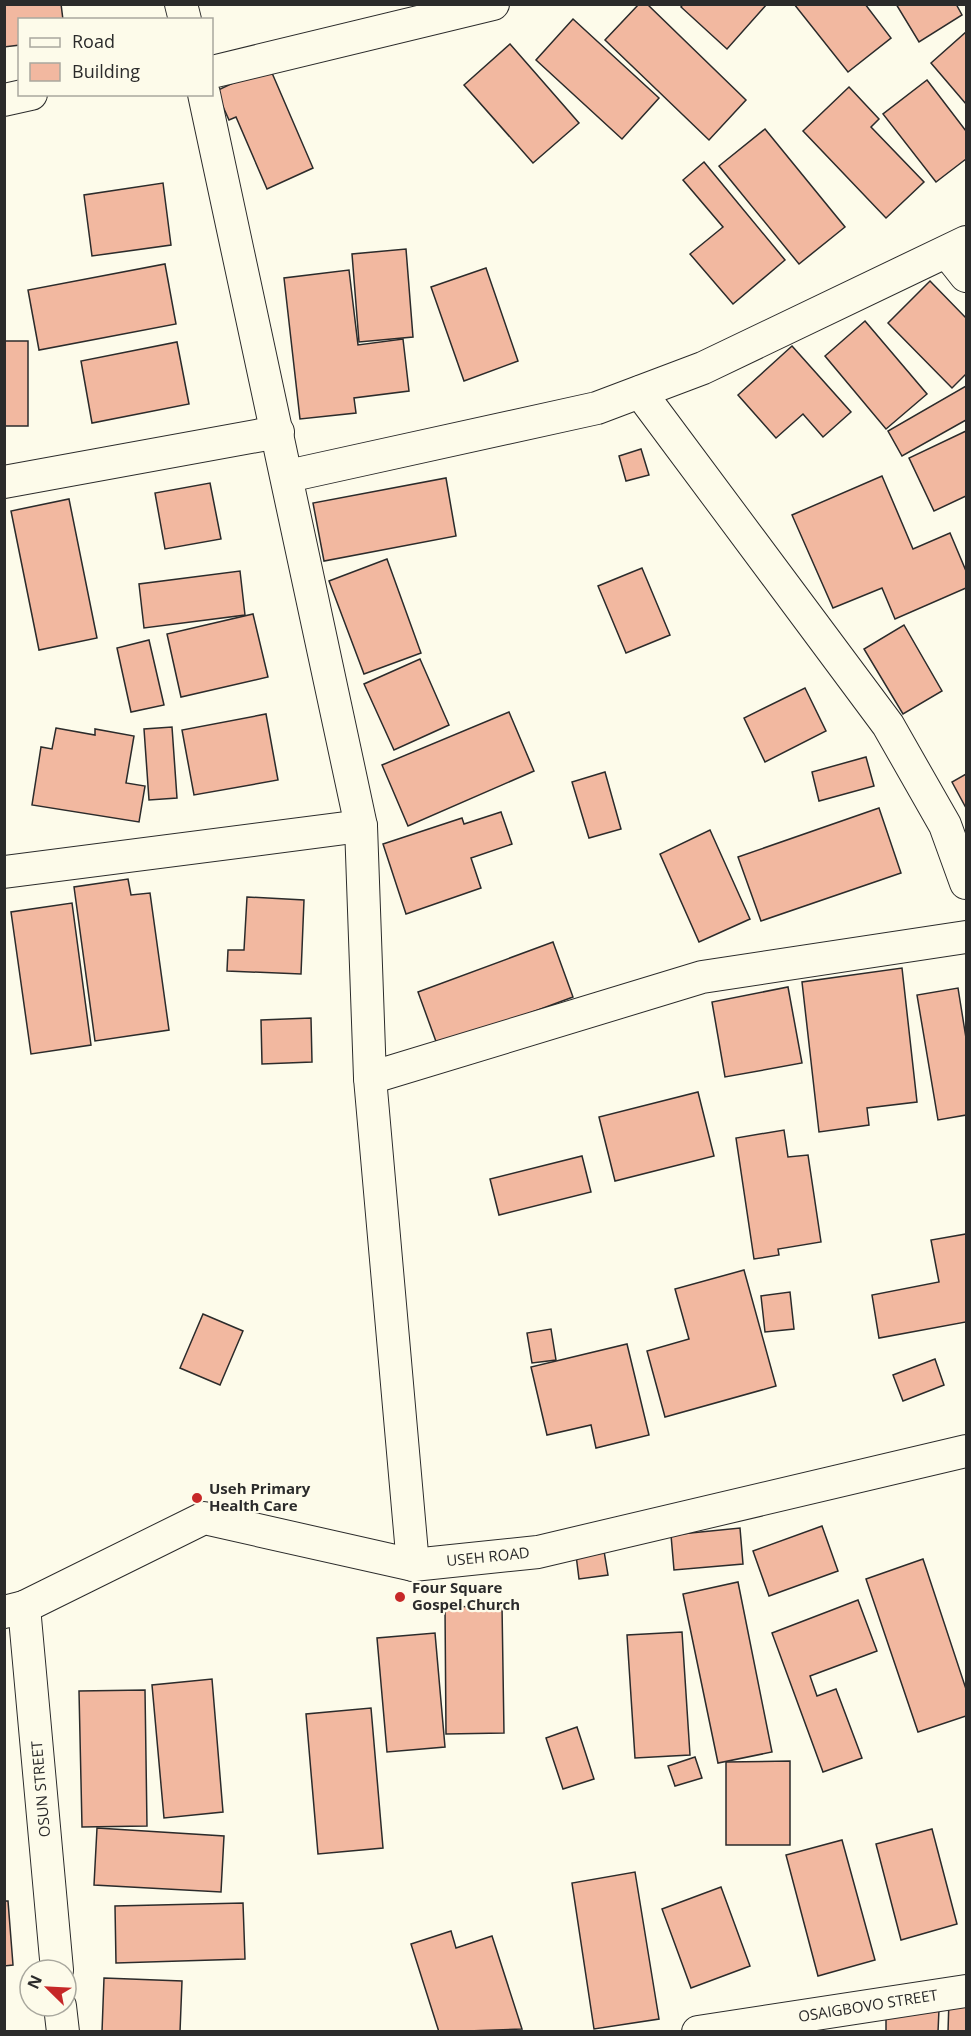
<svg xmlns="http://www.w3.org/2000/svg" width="971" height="2036" viewBox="0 0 971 2036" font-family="'Open Sans',sans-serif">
	<rect width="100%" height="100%" fill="#fdfbea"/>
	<g fill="#f2b8a0" stroke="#2b2b2b" stroke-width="1.5">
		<polygon points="4,4 61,4 63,20 20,20 20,45 4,47"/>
		<polygon points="639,4 647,4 746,100 709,140 605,40"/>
		<polygon points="683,4 767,4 727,49 681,7"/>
		<polygon points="794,4 865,4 891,38 848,72"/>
		<polygon points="896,4 956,4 962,15 919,42"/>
		<polygon points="573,19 659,98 622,139 536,60"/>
		<polygon points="966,32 966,104 931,63"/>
		<polygon points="510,44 579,123 533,163 464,85"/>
		<polygon points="269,66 313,168 267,189 236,117 229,120 216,91"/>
		<polygon points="927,80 966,131 966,159 936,182 883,114"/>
		<polygon points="849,87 879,119 871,127 924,182 886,218 803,131"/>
		<polygon points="765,129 845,227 799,264 719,166"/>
		<polygon points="704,162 785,260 733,304 690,254 723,227 683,180"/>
		<polygon points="163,183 171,245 92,256 84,195"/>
		<polygon points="406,249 413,337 359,342 352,254"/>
		<polygon points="165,264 176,324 39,350 28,290"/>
		<polygon points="486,268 518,361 464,381 431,287"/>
		<polygon points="349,270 358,345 403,339 409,391 354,398 356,413 300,419 284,278"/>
		<polygon points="930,281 966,318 966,374 952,388 888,323"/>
		<polygon points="865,321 927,394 886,429 825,356"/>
		<rect x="4" y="341" width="24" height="85"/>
		<polygon points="177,342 189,404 92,423 81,361"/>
		<polygon points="792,346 851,412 823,437 803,414 776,438 738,395"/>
		<polygon points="966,386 966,420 902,456 888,431"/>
		<polygon points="966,431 966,496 934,511 909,458"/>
		<polygon points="641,449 649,475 626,481 619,456"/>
		<polygon points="882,476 913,549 950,533 966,571 966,588 895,619 882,588 833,608 792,515"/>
		<polygon points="446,478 456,536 324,561 313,503"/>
		<polygon points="210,483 221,539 165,549 155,493"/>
		<polygon points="69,499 97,638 39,650 11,511"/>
		<polygon points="387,559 421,653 364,674 329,581"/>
		<polygon points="642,568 670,635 626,653 598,586"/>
		<polygon points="240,571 245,615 144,628 139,584"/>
		<polygon points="253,614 268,677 181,697 167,634"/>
		<polygon points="904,625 942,691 903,714 864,649"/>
		<polygon points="149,640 164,705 131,712 117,648"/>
		<polygon points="420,659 449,725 394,750 364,684"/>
		<polygon points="805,688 826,731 765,762 744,718"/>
		<polygon points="509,712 534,771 408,826 382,765"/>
		<polygon points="266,714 278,780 194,795 182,730"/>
		<polygon points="172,727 177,798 149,800 144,729"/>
		<polygon points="56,728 95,735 95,729 134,736 126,783 145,786 139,822 32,805 41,747 52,749"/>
		<polygon points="866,757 874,786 819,801 812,772"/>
		<polygon points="605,772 621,829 589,838 572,782"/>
		<polygon points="966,774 966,808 952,782"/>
		<polygon points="879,808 901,873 761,921 738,857"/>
		<polygon points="501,812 512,844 471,858 481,888 406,914 383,844 462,818 464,824"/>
		<polygon points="710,830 750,919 699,942 660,854"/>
		<polygon points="128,879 131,895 150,893 169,1030 95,1041 74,887"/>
		<polygon points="247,897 304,900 301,974 227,971 228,950 244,950"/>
		<polygon points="72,903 91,1045 31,1054 11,912"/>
		<polygon points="553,942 573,997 438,1047 418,992"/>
		<polygon points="902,968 917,1102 867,1108 869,1125 819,1132 802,982"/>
		<polygon points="788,987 802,1063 725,1077 712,1002"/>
		<polygon points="958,988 966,1038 966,1115 938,1120 917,995"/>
		<polygon points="311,1018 312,1062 262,1064 261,1020"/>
		<polygon points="698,1092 714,1156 615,1181 599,1117"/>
		<polygon points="784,1130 788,1157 808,1155 821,1242 778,1249 779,1255 754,1259 736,1138"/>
		<polygon points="582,1156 591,1192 499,1215 490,1179"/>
		<polygon points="966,1234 966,1322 879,1338 872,1295 939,1282 931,1240"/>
		<polygon points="744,1270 776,1386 665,1417 647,1351 689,1339 675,1289"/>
		<polygon points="790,1292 794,1329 765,1332 761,1296"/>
		<polygon points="203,1314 243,1331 220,1385 180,1368"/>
		<polygon points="551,1329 556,1360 532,1363 527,1333"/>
		<polygon points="627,1344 649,1435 596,1448 591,1425 547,1435 531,1367"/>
		<polygon points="935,1359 944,1385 903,1401 893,1375"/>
		<polygon points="822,1526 838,1571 769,1596 753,1551"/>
		<polygon points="740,1528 743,1564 674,1570 671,1535"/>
		<polygon points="604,1551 608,1575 579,1579 576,1555"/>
		<polygon points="923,1559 966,1689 966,1716 918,1732 866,1579"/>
		<polygon points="738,1582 772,1752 718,1763 683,1594"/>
		<polygon points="858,1600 877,1651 810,1676 817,1696 836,1689 862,1758 823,1772 772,1633"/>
		<polygon points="502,1606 504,1733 446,1734 445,1607"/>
		<polygon points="682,1632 690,1755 635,1758 627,1635"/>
		<polygon points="435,1633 445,1747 387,1752 377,1638"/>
		<polygon points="212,1679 223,1812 164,1818 152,1685"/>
		<polygon points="145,1690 147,1826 82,1827 79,1691"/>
		<polygon points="371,1708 383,1848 318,1854 306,1714"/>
		<polygon points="577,1727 594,1779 563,1789 546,1738"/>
		<polygon points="695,1757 702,1778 675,1786 668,1766"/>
		<polygon points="790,1761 790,1845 726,1845 726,1762"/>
		<polygon points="97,1828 224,1836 221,1892 94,1885"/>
		<polygon points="932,1829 957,1924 901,1940 876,1844"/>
		<polygon points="842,1840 875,1960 818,1976 786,1855"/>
		<polygon points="635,1872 659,2019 594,2029 572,1883"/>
		<polygon points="721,1887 750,1966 691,1988 662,1909"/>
		<polygon points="4,1901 8,1901 13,1965 4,1966"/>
		<polygon points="243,1903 245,1959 116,1963 115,1906"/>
		<polygon points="451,1931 456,1948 492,1936 522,2029 439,2032 411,1944"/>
		<polygon points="104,1978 182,1981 180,2032 102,2032"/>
		<polygon points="949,1999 966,2000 966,2032 948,2032"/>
		<polygon points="886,2008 939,2009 938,2032 886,2032"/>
	</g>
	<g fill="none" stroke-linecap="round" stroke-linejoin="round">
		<defs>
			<g id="street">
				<polyline points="181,4 185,20"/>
				<polyline points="212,72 493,4"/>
				<polyline points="204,94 361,826 370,1078"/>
				<polyline points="4,100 31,94"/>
				<polyline points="947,252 966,276"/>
				<polyline points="640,392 888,725 945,825 966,883"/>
				<polyline points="288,476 597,408 703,368 966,242"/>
				<polyline points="4,482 278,432"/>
				<polyline points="4,872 361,826"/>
				<polyline points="413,1565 370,1078 702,977 966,937"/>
				<polyline points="24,1607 57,1970"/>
				<polyline points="4,1612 24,1607 204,1518 413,1565 538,1552 966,1451"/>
				<polyline points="60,2006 63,2032"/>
				<polyline points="698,2032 966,1991"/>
			</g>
		</defs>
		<use href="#street" stroke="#2b2b2b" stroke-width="34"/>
		<use href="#street" stroke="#fdfbea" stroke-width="32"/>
	</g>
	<g fill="#c62828" stroke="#fdfbea" stroke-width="2">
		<circle cx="197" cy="1498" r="6"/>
		<circle cx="400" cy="1597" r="6"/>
	</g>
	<g text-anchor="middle" stroke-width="4.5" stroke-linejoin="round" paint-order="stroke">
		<g font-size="15" font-weight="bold" fill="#2b2b2b" stroke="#fdfbea" text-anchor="start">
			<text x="209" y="1494">Useh Primary<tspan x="209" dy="17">Health Care</tspan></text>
			<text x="412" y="1593">Four Square<tspan x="412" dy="17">Gospel Church</tspan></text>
		</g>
		<g font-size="15" fill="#2b2b2b" stroke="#fdfbea">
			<text transform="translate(488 1557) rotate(-6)" y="5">USEH ROAD</text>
			<text transform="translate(41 1789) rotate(-95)" y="5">OSUN STREET</text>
			<text transform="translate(868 2006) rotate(-9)" y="5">OSAIGBOVO STREET</text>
		</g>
	</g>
	<rect width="971" height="2036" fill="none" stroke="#2b2b2b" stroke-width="12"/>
	<rect x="18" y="18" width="195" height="78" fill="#fdfbea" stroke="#a9a89e" stroke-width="1.5"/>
	<rect x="30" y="38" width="30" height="9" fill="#fdfbea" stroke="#a9a89e" stroke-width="1.5"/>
	<text x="72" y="48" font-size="18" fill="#2b2b2b">Road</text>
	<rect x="30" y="63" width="30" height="18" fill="#f2b8a0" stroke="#a9a89e" stroke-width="1.5"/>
	<text x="72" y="78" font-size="18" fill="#2b2b2b">Building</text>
	<g transform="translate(48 1988) rotate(294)"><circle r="28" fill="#fdfbea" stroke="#a9a89e" stroke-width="1.5"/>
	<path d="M0-4.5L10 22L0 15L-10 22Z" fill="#c62828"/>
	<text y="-9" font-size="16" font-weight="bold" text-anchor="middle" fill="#2b2b2b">N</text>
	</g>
</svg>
